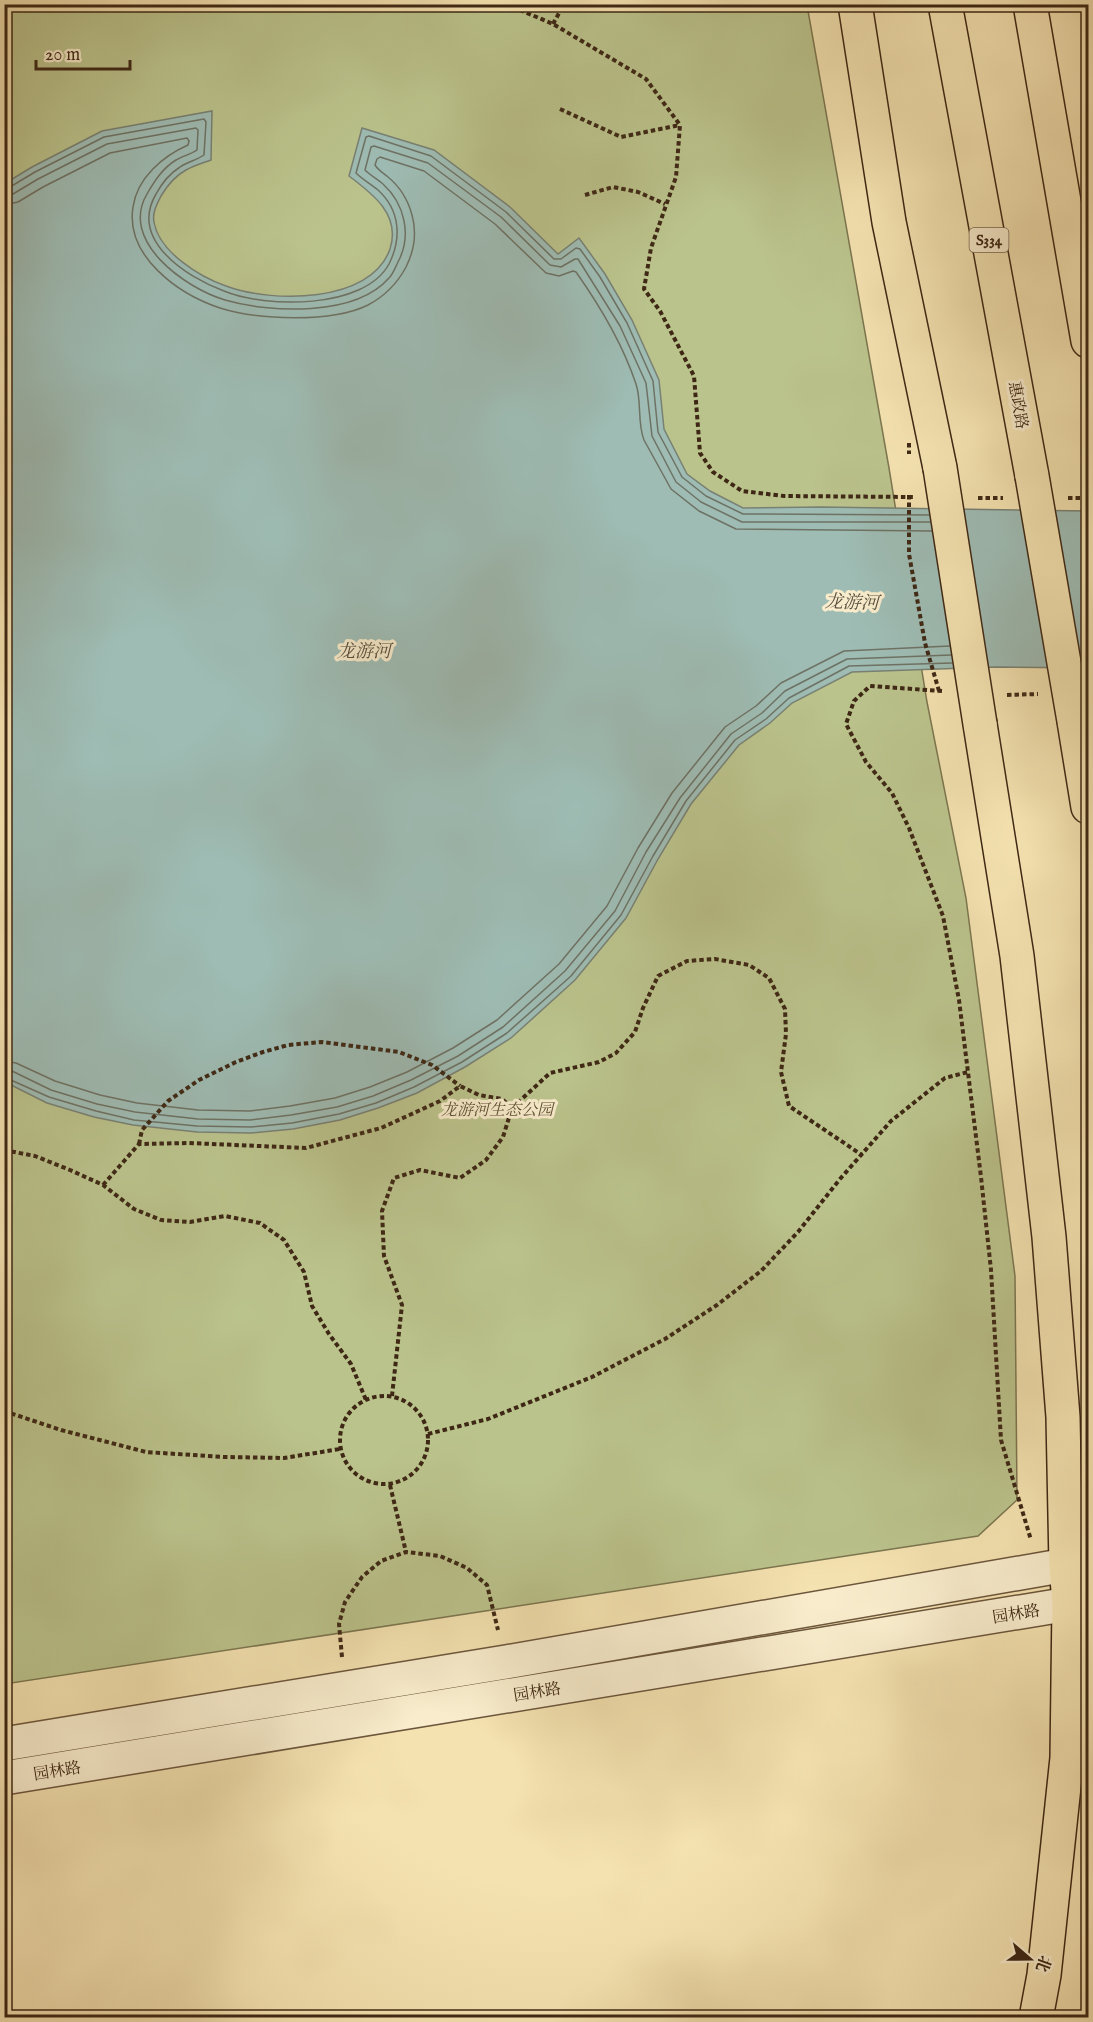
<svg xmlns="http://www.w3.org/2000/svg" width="1093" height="2022" viewBox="0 0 1093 2022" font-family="'IM FELL English','Noto Serif SC',serif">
	<rect width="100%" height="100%" fill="#f4e2b0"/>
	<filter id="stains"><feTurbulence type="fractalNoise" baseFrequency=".00333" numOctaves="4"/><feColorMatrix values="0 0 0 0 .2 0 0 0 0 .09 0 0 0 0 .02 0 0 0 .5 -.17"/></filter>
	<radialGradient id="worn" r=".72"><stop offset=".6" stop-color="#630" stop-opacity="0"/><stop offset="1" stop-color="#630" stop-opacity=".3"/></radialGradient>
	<polygon fill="#bbc38c" stroke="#7c7650" stroke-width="1.5" points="5,5 807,5 889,468 927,702 966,898 1015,1276 1017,1500 978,1536 5,1684"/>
	<path fill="#9ebcb4" stroke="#788174" stroke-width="1.5" d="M 212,111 L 211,160 C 203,163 193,166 186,170 C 175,176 167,186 161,196 C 157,204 152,213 154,222 C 159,252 200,277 226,286 C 271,303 371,304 390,249 C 401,215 373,194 349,176 L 362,128 L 434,150 L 510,207 L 558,254 L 579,238 L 605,274 L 632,320 L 659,380 L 664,429 L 687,474 L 710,491 L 743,508 L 821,507 L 1088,511 L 1088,668 L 996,667 L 852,672 L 792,703 L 770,723 L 739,745 L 691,804 L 658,859 L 626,918 L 575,980 L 511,1038 L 465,1067 L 417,1093 L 378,1108 L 340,1120 L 293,1129 L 251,1133 L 197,1132 L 133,1125 L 94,1117 L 47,1103 L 5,1082 L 4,184 L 32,167 L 102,131 Z"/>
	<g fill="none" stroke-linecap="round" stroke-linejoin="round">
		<g stroke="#6e7264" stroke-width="1.5">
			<path d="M 4,188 L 10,187 L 35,172 L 104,137 L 204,119 L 206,122 L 204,155 C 197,160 187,162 180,167 C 169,174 162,183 156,194 C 129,240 186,277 224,291 C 265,308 364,310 389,264 C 402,238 400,210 378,190 C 371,184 363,180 356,173 L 366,137 L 369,136 L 431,156 L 506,212 L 554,259 L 561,259 L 576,248 L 580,249 L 600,277 L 627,323 L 653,381 L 658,432 L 682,477 L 706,496 L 743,514 L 929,515"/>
			<path d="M 4,196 L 13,194 L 38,179 L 107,144 L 196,128 L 198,130 L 197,150 C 191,154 183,156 176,160 C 163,168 155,180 147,194 C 119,241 185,288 225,300 C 270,313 355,317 389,278 C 393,274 395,268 398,262 C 412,236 405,204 383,184 C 377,179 370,175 365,170 L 371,147 L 374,146 L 428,163 L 501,217 L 550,265 L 561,267 L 575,259 L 578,259 L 620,326 L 646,383 L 652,436 L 676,482 L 701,502 L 742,522 L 930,522"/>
			<path d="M 4,205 L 18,202 L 43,187 L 110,153 L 187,138 L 189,141 L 188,145 C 163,156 137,178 133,207 C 125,256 178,294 220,308 C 258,320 332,323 368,305 C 385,296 397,284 406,267 C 414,251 417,233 412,215 C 408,200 399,186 388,177 C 383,173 378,170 375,165 L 377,159 L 380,157 L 424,171 L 495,224 L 546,273 L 559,276 L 573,271 L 576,272 C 600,306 623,345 636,384 C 642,402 637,423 644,440 L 671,489 L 699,511 L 736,529 L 932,531"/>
			<polyline points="4,1061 16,1063 55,1081 100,1095 137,1103 198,1110 250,1111 290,1106 335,1098 370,1087 407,1072 453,1048 497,1020 559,964 607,906 638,848 672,793 725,727 756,706 781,683 844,651 950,646"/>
			<polyline points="4,1070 12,1071 51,1090 97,1104 135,1112 198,1119 250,1120 291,1115 337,1107 373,1096 411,1080 458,1056 503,1027 565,971 615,911 646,852 680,798 731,734 762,713 785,691 847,659 951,655"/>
			<polyline points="4,1077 49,1097 96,1111 134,1120 197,1126 251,1127 292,1123 339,1114 376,1103 414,1087 462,1062 507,1033 571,976 621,915 653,856 686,801 735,740 766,719 789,698 849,666 952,663"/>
		</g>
		<defs>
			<g id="minor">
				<polyline points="4,1744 506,1662 1066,1565 1088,1503"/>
				<polyline points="4,1778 1069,1604 1088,1644"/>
			</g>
			<g id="major">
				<polyline points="855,4 889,222 940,468"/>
				<polyline points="945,4 1032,476"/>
				<polyline points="1030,4 1088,341"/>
				<polyline points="1074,721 1088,807"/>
				<polyline points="980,724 1017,956 1049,1237 1063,1417 1066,1565 1069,1604 1067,1758 1044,1975 1036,2018"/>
			</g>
		</defs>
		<use href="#minor" stroke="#6c563c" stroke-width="36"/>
		<use href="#major" stroke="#3e2815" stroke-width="36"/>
		<g stroke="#3e2815" stroke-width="4" stroke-dasharray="4.5 3" stroke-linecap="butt">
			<polyline points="506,4 553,24 646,79 680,125 676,177 651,248 644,289 660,311 694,376 700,453 713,472 742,491 784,496 913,497"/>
			<polyline points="553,24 564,4"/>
			<polyline points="560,109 621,137 680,125"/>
			<polyline points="585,195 613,187 638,192 665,204"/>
			<polyline points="978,498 1003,498"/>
			<polyline points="1068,498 1088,498"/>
			<polyline points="942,691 870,686 854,701 846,724 866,762 892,793 909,828 943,916 959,1000 981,1177 991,1270 1001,1440 1031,1540"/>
			<polyline points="1007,695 1038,694"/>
			<polyline points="139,1144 142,1130 168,1101 199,1080 236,1062 263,1052 288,1045 322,1042 399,1052 432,1065 460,1086"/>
			<polyline points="4,1150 35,1156 70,1170 103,1185 134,1209 161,1220 190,1222 225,1216 260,1223 284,1240 304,1272 312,1306 329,1334 351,1364 366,1400"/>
			<polyline points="103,1185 139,1144 189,1143 306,1148 381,1128 440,1101 460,1086 479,1095 502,1099 512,1108"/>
			<circle cx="384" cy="1440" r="44"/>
			<polyline points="392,1396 402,1305 384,1256 382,1211 394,1178 420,1170 460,1178 486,1160 503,1137 512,1108 550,1073 599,1062 616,1053 635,1032 643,1008 658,976 687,961 715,959 749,965 769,978 785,1009 786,1034 781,1072 789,1106 862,1155"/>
			<polyline points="4,1411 61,1430 146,1452 223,1457 284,1458 340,1449"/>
			<polyline points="428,1434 488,1419 592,1377 665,1339 717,1305 761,1271 798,1232 840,1179 891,1121 945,1078 968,1072"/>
			<polyline points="390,1485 406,1552"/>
			<polyline points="342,1657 339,1624 345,1602 362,1577 381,1561 406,1552 440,1556 467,1568 487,1585 498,1630"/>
		</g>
		<use href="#minor" stroke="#f8eccc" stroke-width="33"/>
		<use href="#major" stroke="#f4e2b0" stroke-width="33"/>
		<defs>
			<g id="major-bridge">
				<polyline points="940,468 980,724"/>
				<polyline points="1032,476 1074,721"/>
			</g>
		</defs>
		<use href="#major-bridge" stroke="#3e2815" stroke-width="36" stroke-linecap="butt"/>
		<g stroke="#3e2815" stroke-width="4" stroke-dasharray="4.5 3" stroke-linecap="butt">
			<polyline points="909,443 909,454"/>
			<polyline points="909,495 909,554 925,643 939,691"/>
		</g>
		<use href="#major-bridge" stroke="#f4e2b0" stroke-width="33"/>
	</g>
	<g text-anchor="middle" stroke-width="6" stroke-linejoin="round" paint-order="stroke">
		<rect fill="#f8eccc" stroke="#76634c" stroke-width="1.5" x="969.5" y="228" width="39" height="24" rx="4.5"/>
		<g font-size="15" font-weight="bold" fill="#3e2815">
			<text x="989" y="245">S334</text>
		</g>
		<g font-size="16" fill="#3e2815" stroke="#f8eccc">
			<text transform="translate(1019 405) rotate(80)" y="6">惠政路</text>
			<text transform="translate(1016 1613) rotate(-9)" y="6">园林路</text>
			<text transform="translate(537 1691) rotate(-9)" y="6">园林路</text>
			<text transform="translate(57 1770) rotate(-9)" y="6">园林路</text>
		</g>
		<g font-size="16" font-style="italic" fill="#5d4f33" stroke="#f8eccc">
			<text x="497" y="1115">龙游河生态公园</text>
		</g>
		<g font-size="18" font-style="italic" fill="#564d3d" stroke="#f8eccc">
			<text transform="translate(852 602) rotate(2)" y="6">龙游河</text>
			<text x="364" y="657">龙游河</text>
		</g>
	</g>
	<rect width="1093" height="2022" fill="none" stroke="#f4e2b0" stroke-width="24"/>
	<rect x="6" y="6" width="1081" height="2010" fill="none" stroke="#3e2815" stroke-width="3"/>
	<rect x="12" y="12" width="1069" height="1998" fill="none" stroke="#3e2815" stroke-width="1.5"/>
	<g transform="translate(1030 1959) rotate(110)" stroke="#f8eccc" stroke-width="4.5" paint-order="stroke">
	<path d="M0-4.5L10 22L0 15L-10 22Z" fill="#3e2815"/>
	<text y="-9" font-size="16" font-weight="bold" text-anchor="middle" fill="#3e2815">北</text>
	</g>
	<path d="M36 60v9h94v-9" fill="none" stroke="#3e2815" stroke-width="3"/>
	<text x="45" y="60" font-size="18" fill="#3e2815" stroke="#f8eccc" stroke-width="4.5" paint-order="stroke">20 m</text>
	<rect width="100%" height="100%" filter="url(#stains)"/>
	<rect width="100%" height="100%" fill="url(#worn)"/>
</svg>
